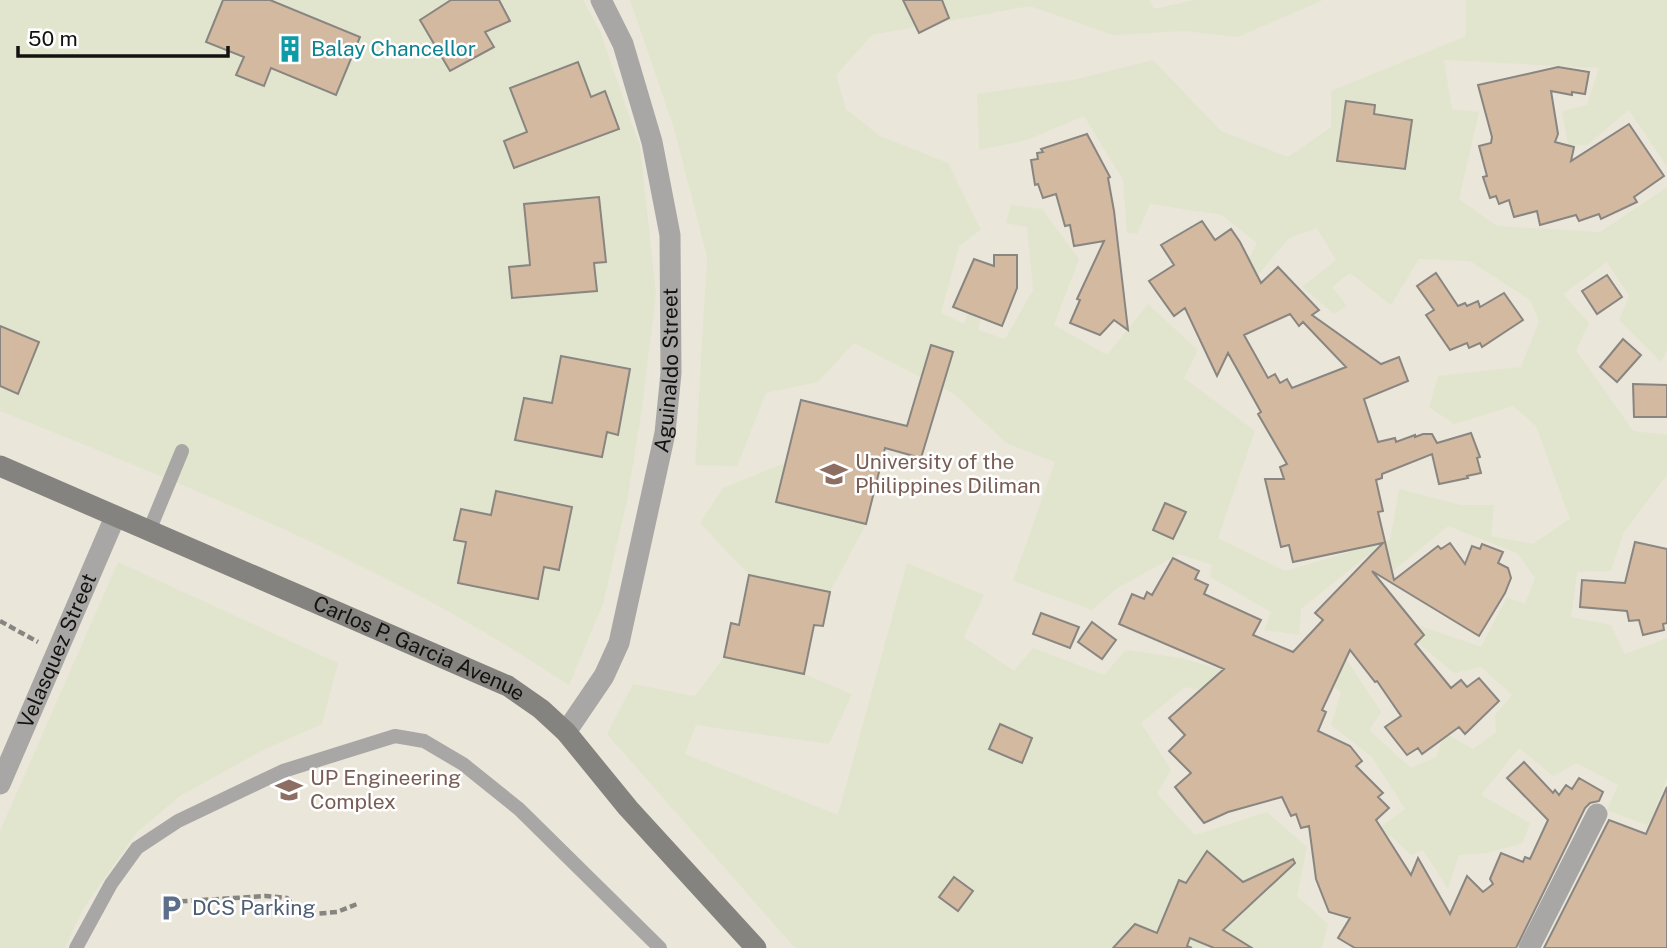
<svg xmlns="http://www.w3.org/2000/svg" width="1667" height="948" viewBox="0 0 1667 948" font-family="'Public Sans',sans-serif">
	<rect width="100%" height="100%" fill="#f4f2ed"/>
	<rect fill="#eae6d9" x="0" y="0" width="1667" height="948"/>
	<g fill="#e2e5ce">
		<path d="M 0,0 L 583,0 L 600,31 L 640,147 L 656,294 L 641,415 L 627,501 L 603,604 L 569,685 C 533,662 497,639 460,618 C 313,536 156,473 0,411 Z"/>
		<polygon points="630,0 1149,0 1154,9 1194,0 1323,0 1238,37 1184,31 1113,35 1030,6 872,35 836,75 846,109 880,136 948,163 981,230 959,246 941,313 964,324 984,272 990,274 978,330 1005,339 1033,290 1027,227 1006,223 1011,205 1042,209 1079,259 1054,325 1107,355 1148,304 1198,350 1184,378 1255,431 1218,538 1285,571 1390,540 1399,489 1461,505 1494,505 1491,536 1533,544 1570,519 1536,426 1513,406 1454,424 1429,407 1438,376 1521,367 1539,321 1530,300 1470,261 1419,259 1391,305 1350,273 1332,287 1347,306 1334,314 1302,287 1336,260 1317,228 1289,238 1251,283 1240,276 1257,243 1222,215 1150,204 1137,234 1127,233 1123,180 1084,116 1027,140 979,150 977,94 1077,79 1153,60 1221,131 1288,157 1331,127 1331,91 1466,36 1466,0 1667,0 1667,167 1629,110 1587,145 1568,145 1562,111 1587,105 1599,68 1444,60 1452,109 1479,112 1459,199 1497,226 1600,232 1667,187 1667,351 1661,362 1619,320 1629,296 1607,262 1563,294 1589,323 1576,350 1633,431 1667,435 1667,475 1624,532 1611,571 1577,572 1571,617 1611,625 1625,654 1667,638 1667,778 1649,826 1607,810 1618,785 1577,763 1553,776 1519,748 1481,795 1530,823 1523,843 1487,853 1459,855 1448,889 1423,850 1411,855 1391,836 1374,844 1372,833 1405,809 1372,757 1331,725 1341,692 1323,679 1347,660 1381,712 1369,730 1411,768 1436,757 1445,733 1473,749 1496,732 1495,715 1512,695 1481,667 1454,673 1416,641 1406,621 1481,647 1507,597 1525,604 1535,578 1517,553 1448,526 1388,575 1368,555 1301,609 1299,635 1264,630 1271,612 1210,577 1212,565 1179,554 1116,589 1092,610 1013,581 1055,462 1006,443 954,394 854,343 818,382 766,393 737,466 695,465 707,257 674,128"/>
		<polygon points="785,463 776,502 866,524 830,592 749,575 700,523 723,488"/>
		<polygon points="118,562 338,663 322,724 263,750 180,796 136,833 83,909 65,948 0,948 0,831"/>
		<polygon points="907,563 984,595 964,637 1014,671 1033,648 1104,675 1126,650 1181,658 1222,670 1207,692 1185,687 1141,723 1171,770 1157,794 1195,835 1267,812 1307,847 1297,896 1328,924 1322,947 1324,948 795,948 607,734 633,684 695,696 724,657 804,674 852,694 829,744 696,725 685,754 838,815"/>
	</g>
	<g fill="#d2b9a0" stroke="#898581" stroke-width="2" fill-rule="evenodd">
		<polygon points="223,0 270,0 360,37 336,95 271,68 264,86 236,75 244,57 206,42"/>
		<polygon points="451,0 499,0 510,21 485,32 494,47 450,71 420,20"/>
		<polygon points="903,0 942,0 949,18 919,33"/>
		<polygon points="578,62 591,97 605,91 619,129 514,168 504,141 527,132 510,88"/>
		<polygon points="1558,67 1589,72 1585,94 1572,92 1572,95 1551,91 1558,134 1555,142 1574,147 1571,161 1629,124 1664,176 1634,197 1637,202 1601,219 1599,214 1579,221 1576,215 1540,225 1537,211 1514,217 1509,200 1499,204 1496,196 1490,198 1483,177 1487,176 1479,146 1491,143 1492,137 1478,85"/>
		<polygon points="1346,101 1375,105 1374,114 1412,120 1405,169 1337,161"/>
		<polygon points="1087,134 1110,177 1108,178 1114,211 1128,330 1114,320 1100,335 1070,323 1080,300 1077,299 1104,241 1074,246 1070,225 1065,226 1056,194 1043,198 1038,184 1035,185 1031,160 1038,159 1037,153 1043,152 1041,149"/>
		<polygon points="599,197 606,262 594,263 597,291 512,298 509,267 530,265 524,204"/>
		<path d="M 1202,221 L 1215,240 L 1231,229 L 1240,242 L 1261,283 L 1278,267 L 1319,310 L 1312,315 L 1381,364 L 1399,357 L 1408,381 L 1364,399 L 1378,442 L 1395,438 L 1396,442 L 1415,435 L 1415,437 L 1423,434 L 1432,434 L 1437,443 L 1471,433 L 1480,457 L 1477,458 L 1481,473 L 1467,476 L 1468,478 L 1439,484 L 1432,454 L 1382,474 L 1382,478 L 1376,480 L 1383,511 L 1378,512 L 1394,580 L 1438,546 L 1441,549 L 1450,543 L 1465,564 L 1472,546 L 1480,549 L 1482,544 L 1503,552 L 1498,563 L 1508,568 L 1511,578 L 1505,593 L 1479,636 L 1372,571 L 1424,635 L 1415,644 L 1451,688 L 1461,680 L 1467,687 L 1479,678 L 1499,701 L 1465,734 L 1459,727 L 1422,754 L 1418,748 L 1407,755 L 1385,727 L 1401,716 L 1377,681 L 1375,682 L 1350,650 L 1322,710 L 1326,712 L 1318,731 L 1350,746 L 1362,761 L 1356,766 L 1383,793 L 1378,797 L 1389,808 L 1376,820 L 1411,875 L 1418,858 L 1450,914 L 1467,876 L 1483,892 L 1493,884 L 1490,879 L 1501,853 L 1523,862 L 1525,857 L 1530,859 L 1548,820 L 1507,778 L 1524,762 L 1553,793 L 1555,790 L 1559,795 L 1566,785 L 1572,789 L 1579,778 L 1603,792 L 1599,801 L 1590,803 L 1585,808 L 1516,948 L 1355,948 L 1338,938 L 1350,918 L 1329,912 L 1316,879 L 1309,826 L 1301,828 L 1296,814 L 1291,816 L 1282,797 L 1228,812 L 1204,823 L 1175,787 L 1191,773 L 1169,751 L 1185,735 L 1169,718 L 1224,669 L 1119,624 L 1132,594 L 1144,599 L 1147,592 L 1152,595 L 1173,558 L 1199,571 L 1195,579 L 1208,585 L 1204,594 L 1261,620 L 1253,635 L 1293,652 L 1323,620 L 1315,613 L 1383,543 L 1293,562 L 1289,545 L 1281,547 L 1265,479 L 1284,479 L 1280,467 L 1287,464 L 1258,414 L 1261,412 L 1228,353 L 1217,376 L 1185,308 L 1174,316 L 1149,281 L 1174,265 L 1161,245 ZM 1290,314 L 1299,326 L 1303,322 L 1346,367 L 1292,388 L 1287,379 L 1280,383 L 1275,374 L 1268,378 L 1244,335 Z"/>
		<polygon points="994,255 1017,255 1017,288 1002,326 953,307 974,259 994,266"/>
		<polygon points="1436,273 1458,306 1465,303 1467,306 1478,301 1480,307 1504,293 1523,320 1482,347 1480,343 1469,348 1467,343 1450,350 1426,315 1434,310 1417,286"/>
		<polygon points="1607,275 1622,297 1597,314 1582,291"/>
		<polygon points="0,326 39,342 18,394 0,386"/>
		<polygon points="1623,339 1641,355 1617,382 1600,367"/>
		<polygon points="931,345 953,352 921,458 885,448 866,524 776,502 801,400 907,426"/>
		<polygon points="561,356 630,369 618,435 607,432 602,457 515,440 524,398 552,403"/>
		<polygon points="1633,384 1667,385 1667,417 1634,417"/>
		<polygon points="496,491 572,507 559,570 544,567 538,599 458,583 466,542 454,540 461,509 491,515"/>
		<polygon points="1165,503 1186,512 1173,539 1153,530"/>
		<polygon points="1635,542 1667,549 1667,623 1663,624 1664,630 1643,635 1639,620 1629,621 1627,611 1580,607 1582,580 1625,583"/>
		<polygon points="749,575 830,592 823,626 814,625 804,674 724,657 731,623 739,625"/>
		<polygon points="1041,613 1079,627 1070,648 1033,634"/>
		<polygon points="1092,622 1116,640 1102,659 1078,642"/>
		<polygon points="1000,724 1032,738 1022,763 989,749"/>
		<polygon points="1667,787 1667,948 1544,948 1609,820 1646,834"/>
		<polygon points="1207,851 1243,882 1293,859 1295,863 1223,930 1252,948 1214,948 1190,938 1187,946 1192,948 1113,948 1135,924 1157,933 1179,880 1186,883"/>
		<polygon points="954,877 973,891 958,911 939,897"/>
	</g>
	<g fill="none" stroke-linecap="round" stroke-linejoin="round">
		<g stroke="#878582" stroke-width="4.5" stroke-dasharray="7 3.5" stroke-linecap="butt">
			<polyline points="0,621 38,642"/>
			<polyline points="170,902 266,896 287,898 302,915 337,912 357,904"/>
		</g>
		<g stroke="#a8a7a5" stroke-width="14">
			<polyline points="149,531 182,451"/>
			<polyline points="76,948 111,884 137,848 178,821 283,771 395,736 424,741 463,764 519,809 660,948"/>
		</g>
		<g stroke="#a8a7a5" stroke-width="21">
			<path id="s1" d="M 566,732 L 604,676 L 619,643 L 665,433 L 671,373 L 670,235 L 652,142 L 623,44 L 601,0"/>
			<path id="s2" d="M 0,784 L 115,517"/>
			<polyline points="1529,948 1597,814"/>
		</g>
		<path stroke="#85837f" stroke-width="21" id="s3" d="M 0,466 L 508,686 L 541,709 L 566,732 L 628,808 L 756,948"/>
	</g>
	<defs>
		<symbol id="building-bare" viewBox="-9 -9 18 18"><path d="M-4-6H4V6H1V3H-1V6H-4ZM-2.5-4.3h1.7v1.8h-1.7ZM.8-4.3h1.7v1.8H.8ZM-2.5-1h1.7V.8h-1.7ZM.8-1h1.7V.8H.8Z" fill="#0f9aa8" stroke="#fff" stroke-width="2.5" paint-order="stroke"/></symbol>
		<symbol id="university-bare" viewBox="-9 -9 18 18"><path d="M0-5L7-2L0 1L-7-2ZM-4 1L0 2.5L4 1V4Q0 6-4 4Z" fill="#8d6e63" stroke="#fff" stroke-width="2.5" paint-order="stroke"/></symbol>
		<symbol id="parking-bare" viewBox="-9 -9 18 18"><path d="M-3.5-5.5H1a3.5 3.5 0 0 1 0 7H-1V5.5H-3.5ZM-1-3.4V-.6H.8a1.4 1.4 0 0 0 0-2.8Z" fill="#5c6f8a" stroke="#fff" stroke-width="2.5" paint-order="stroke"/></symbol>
	</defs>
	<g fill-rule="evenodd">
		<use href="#building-bare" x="271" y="30" width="38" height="38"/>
		<use href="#university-bare" x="815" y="455" width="38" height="38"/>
		<use href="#university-bare" x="270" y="771" width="38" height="38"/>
		<use href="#parking-bare" x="152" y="889" width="38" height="38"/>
	</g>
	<g text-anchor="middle" stroke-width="5" stroke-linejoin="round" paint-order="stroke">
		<g font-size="21" fill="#0d838f" stroke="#fff" text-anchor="start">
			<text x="311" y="56">Balay Chancellor</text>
		</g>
		<g font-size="21" fill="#131210" stroke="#fff">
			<text dy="7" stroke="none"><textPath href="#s1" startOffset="382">Aguinaldo Street</textPath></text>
			<text dy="7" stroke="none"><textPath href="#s2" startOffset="145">Velasquez Street</textPath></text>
			<text dy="7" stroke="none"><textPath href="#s3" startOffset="457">Carlos P. Garcia Avenue</textPath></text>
		</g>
		<g font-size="21" fill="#785e54" stroke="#fff" text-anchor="start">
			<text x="855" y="469">University of the<tspan x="855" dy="24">Philippines Diliman</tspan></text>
			<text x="310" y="785">UP Engineering<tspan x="310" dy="24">Complex</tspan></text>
		</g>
		<g font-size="21" fill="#4e5e75" stroke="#fff" text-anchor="start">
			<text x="192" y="915">DCS Parking</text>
		</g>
	</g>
	<path d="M18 46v10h210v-10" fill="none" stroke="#131210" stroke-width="3.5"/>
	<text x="28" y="46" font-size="21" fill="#131210" stroke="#ffffff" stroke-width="5" paint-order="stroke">50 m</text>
</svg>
